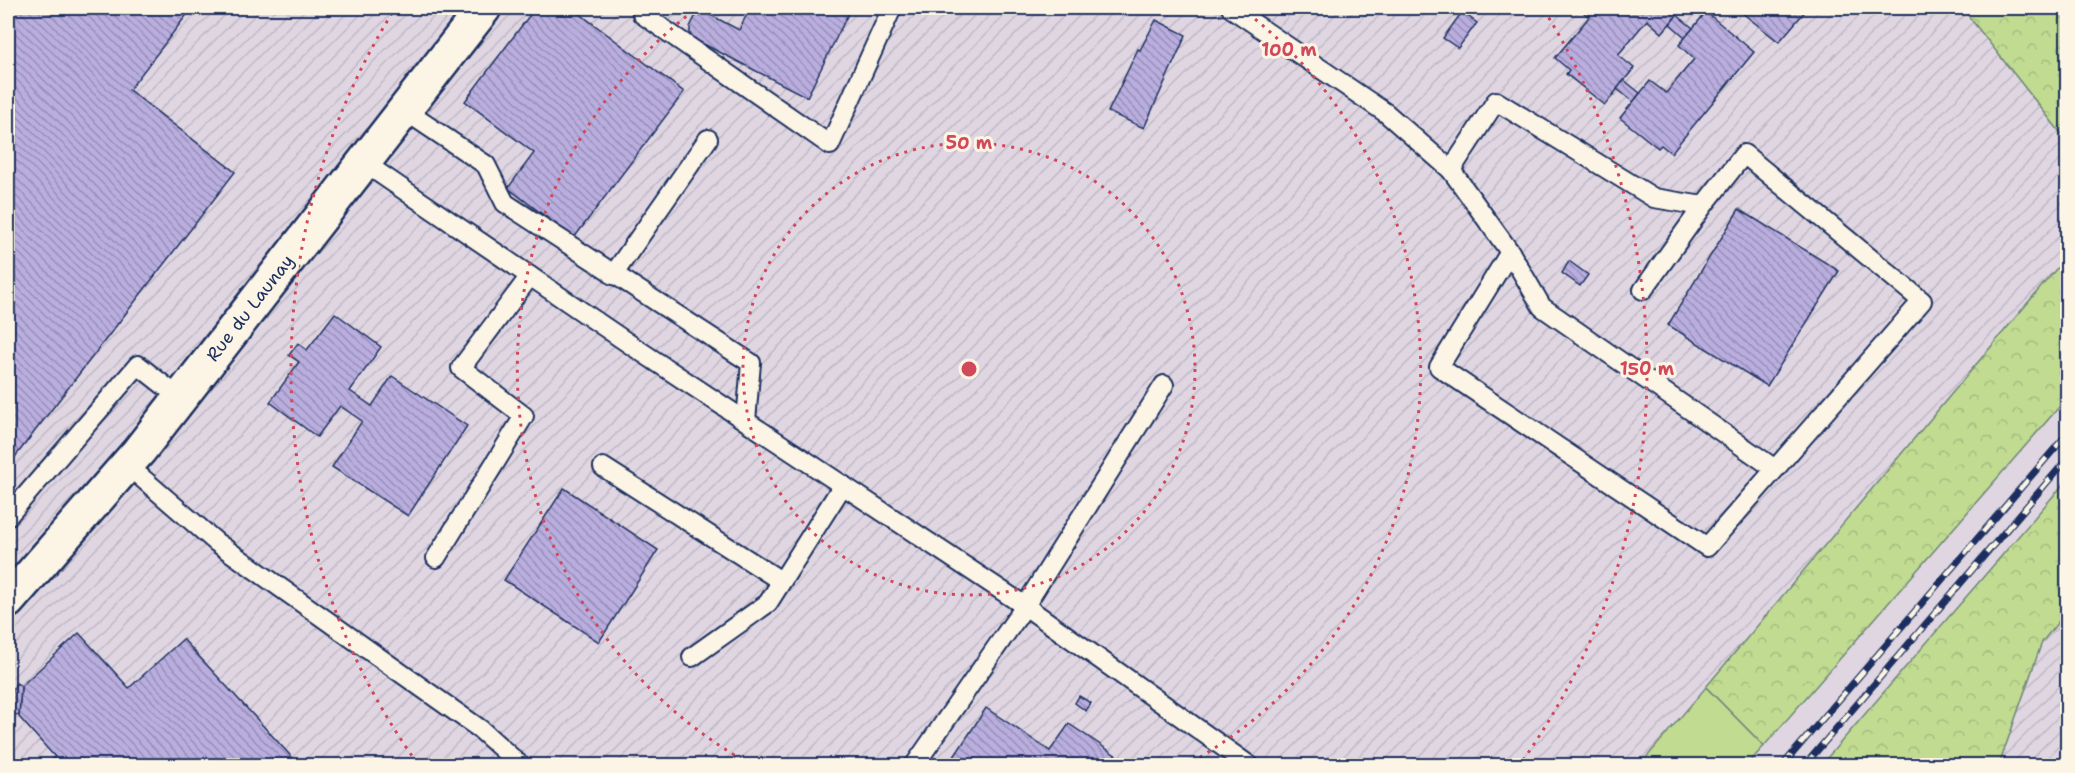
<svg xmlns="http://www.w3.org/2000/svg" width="2075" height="773" viewBox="0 0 2075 773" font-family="'Shantell Sans',sans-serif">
	<defs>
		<pattern id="industrial-furrows" width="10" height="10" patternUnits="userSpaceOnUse" patternTransform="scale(1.5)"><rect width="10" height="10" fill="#dfd6e2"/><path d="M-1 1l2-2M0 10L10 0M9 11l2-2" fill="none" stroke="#bfb8c4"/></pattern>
		<pattern id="forest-crowns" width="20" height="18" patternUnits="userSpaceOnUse" patternTransform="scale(1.5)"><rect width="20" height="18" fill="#c1db91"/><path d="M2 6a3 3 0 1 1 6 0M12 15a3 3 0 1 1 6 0" fill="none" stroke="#a5bc7f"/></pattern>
		<pattern id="building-back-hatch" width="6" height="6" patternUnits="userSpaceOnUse" patternTransform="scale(1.5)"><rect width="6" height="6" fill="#baaedf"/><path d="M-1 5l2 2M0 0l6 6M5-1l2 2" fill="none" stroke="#968eb8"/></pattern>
	</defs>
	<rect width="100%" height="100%" fill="#efe7e4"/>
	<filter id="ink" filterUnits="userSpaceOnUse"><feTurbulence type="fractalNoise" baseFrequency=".0167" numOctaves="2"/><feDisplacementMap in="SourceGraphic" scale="12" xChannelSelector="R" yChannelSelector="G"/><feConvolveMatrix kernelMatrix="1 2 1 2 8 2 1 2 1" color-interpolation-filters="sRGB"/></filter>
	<g filter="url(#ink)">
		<polygon fill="#dfd6e2" points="2067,398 2067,480 1821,765 1747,766"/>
		<g fill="url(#industrial-furrows)">
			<polygon points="8,8 1962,8 2067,141 2067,256 1640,765 8,765"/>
			<polygon points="2067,611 2067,765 1999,766 2042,642"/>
		</g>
		<polygon fill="#c1db91" stroke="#6e8578" stroke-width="1.5" points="1706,687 1764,746 1747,765 1640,765"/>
		<g fill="url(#forest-crowns)" stroke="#6e8578" stroke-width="1.5">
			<polygon points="1962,8 2067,8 2067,141"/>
			<polygon points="2067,256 2067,398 1764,746 1706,687"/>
			<polygon points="2067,480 2067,611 2042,642 1999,765 1821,765"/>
		</g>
		<g fill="url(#building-back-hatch)" stroke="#1b2f5e" stroke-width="1.5">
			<polygon points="8,8 192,8 129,90 235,172 8,466"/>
			<polygon points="535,8 572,8 684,92 574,238 508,188 534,153 465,101"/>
			<polygon points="750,8 851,8 807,97 690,37 690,27 695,17 703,11 739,30"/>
			<polygon points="1585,8 1683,8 1662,33 1647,20 1618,55 1634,68 1605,105 1566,74 1569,70 1555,58 1589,17 1582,11"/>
			<polygon points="1736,8 1808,8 1779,42"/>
			<polygon points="1462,12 1477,23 1458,48 1443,38"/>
			<polygon points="1706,12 1754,52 1671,153 1661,145 1658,148 1620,118 1650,81 1666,93 1694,59 1679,45"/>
			<polygon points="1677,15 1693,28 1685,37 1670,24"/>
			<polygon points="1156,20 1186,35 1144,128 1108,112 1138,49 1140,50"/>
			<polygon points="1624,80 1640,93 1633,102 1617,89"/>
			<polygon points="1739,209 1839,271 1767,386 1668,325"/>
			<polygon points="1569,261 1588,275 1580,286 1562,273"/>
			<polygon points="335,313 381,347 350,391 372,406 392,376 467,426 408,516 332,467 362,421 340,406 317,437 270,402 299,362 289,355 298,343 307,350"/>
			<polygon points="564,488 658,550 599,642 504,580"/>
			<polygon points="79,633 129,688 183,639 300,766 46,766 55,757 19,717 21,686"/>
			<polygon points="16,683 21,686 19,715 8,714 9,699"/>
			<polygon points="1079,696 1091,703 1086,711 1075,703"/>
			<polygon points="986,708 1050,751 1069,724 1132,766 948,766"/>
		</g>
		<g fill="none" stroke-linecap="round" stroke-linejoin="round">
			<defs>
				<g id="lane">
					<polyline points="647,8 642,14 830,145 892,8"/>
					<polyline points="1231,8 1386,113 1451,170 1496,101 1654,198 1703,206 1744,154 1922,301 1707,547 1439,367 1510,252"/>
					<polyline points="404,110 486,165 505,203 751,363 746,421"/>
					<polyline points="363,162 628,343 1025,606 1250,766"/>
					<polyline points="1451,170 1510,252 1542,307 1775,469"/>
					<polyline points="613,275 708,139"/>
					<polyline points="1643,290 1703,206"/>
					<polyline points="127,465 216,542 480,729 521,766"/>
					<polyline points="603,467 781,581"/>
					<polyline points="8,516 138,365 180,398"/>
					<polyline points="436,558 524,416 461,368 530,276"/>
					<polyline points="692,657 768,603 843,485"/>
					<polyline points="914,766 1025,606 1164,385"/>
				</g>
				<polyline id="street" points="8,601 139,451 484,8"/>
			</defs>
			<use href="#lane" stroke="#1b2f5e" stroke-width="22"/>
			<use href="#street" stroke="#1b2f5e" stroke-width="38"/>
			<use href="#lane" stroke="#fcf5e5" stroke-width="18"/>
			<use href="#street" stroke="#fcf5e5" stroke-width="33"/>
			<defs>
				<g id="rail">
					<polyline points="1782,766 2068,433"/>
					<polyline points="1804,766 2068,458"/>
				</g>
			</defs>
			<use href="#rail" stroke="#1b2f5e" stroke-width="7"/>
			<use href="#rail" stroke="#fcf5e5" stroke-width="4.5" stroke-dasharray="14" stroke-linecap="butt"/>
		</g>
	</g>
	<g fill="none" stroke="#d1495b" stroke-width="3" stroke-dasharray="3 6">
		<circle cx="969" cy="369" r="226"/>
		<path d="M750 764A452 452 0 0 1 697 8M1241 8A452 452 0 0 1 1188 764"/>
		<path d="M417 763A678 678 0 0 1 394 10M1544 10A678 678 0 0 1 1521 763"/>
	</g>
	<g text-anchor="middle" stroke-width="6" stroke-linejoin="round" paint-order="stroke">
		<g font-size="18" fill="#1b2f5e" stroke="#fcf5e5">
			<text transform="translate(250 308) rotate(-52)" y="6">Rue du Launay</text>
		</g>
	</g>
	<circle cx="969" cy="369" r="9" fill="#d1495b" stroke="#fcf5e5" stroke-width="3"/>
	<g font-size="18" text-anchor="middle" font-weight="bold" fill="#d1495b" stroke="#fcf5e5" stroke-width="6" stroke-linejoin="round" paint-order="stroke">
		<text x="1289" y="56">100 m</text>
		<text x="969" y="149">50 m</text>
		<text x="1647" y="375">150 m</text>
	</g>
	<rect width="2075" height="773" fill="none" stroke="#fcf5e5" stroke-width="30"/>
	<rect x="15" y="15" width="2045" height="743" fill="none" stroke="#1b2f5e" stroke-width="2" filter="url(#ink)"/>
</svg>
